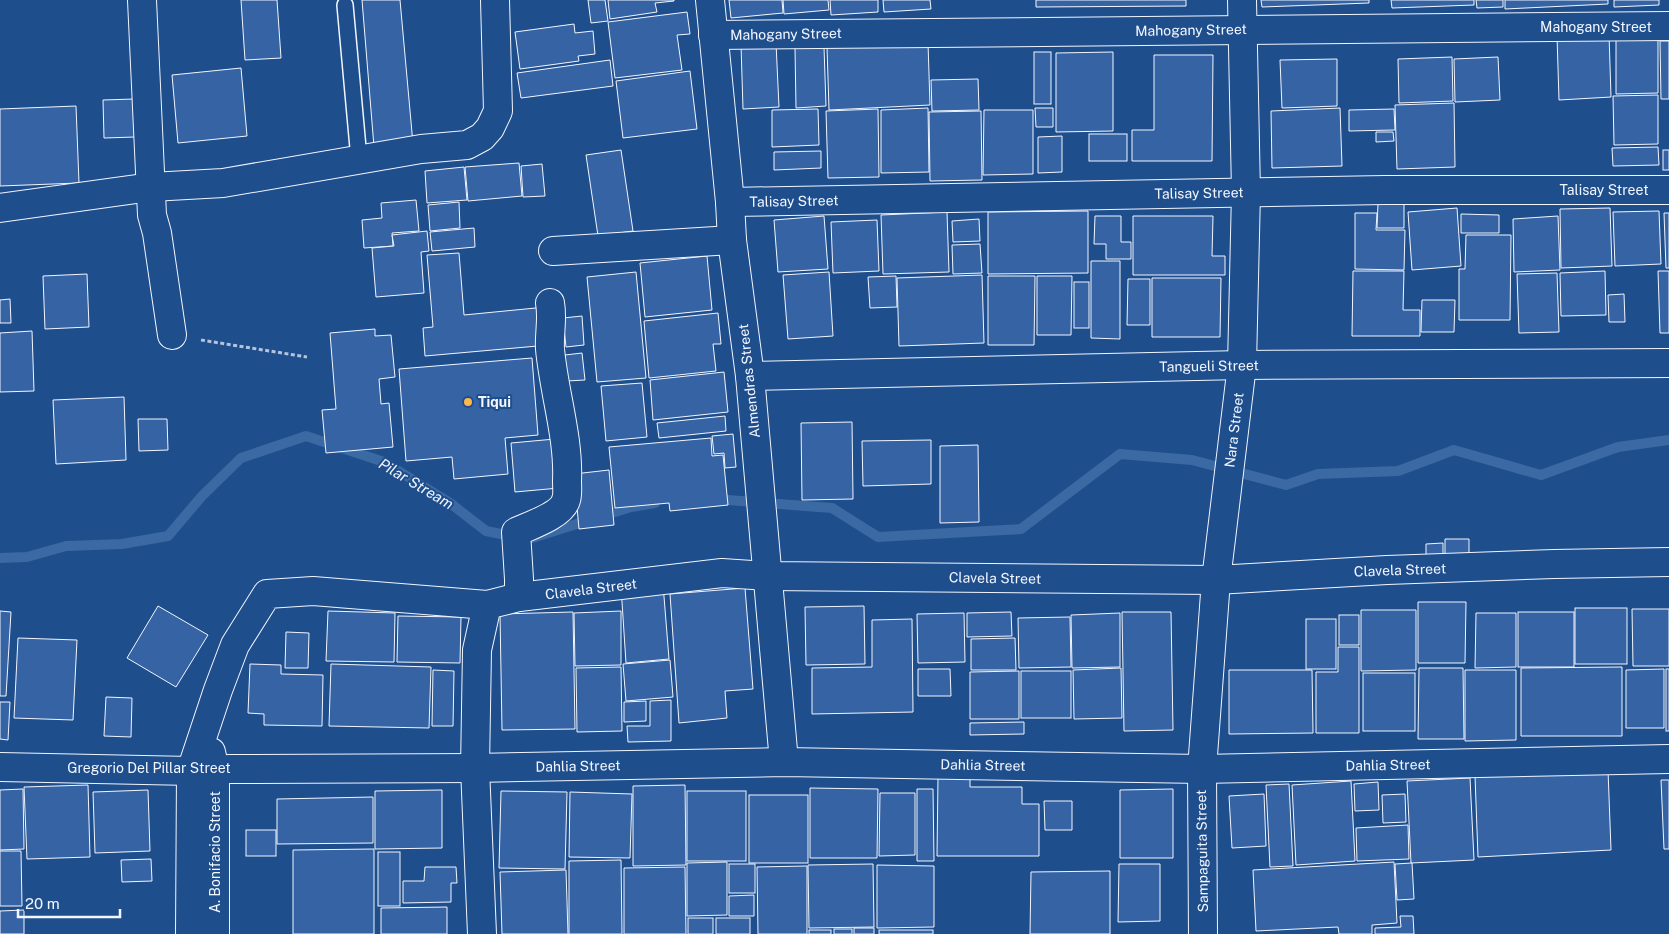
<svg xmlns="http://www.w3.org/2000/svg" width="1669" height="934" viewBox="0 0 1669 934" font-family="'Public Sans',sans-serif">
	<rect width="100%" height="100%" fill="#1f4e8c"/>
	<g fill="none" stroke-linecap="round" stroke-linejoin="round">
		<g stroke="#3b69a3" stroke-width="10">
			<polyline points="714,499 832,508 878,537 1021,529 1120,454 1192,460 1286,485 1318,474 1398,471 1454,450 1541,475 1618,447 1669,440"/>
			<polyline points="532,538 631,507 655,503"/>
			<polyline points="0,558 27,557 66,546 122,544 168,536 202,496 241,458 306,436 384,462 450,503 486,531 515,537"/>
		</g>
	</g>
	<g fill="#3563a3" stroke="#f2f6ff">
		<polygon points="241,0 277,0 281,58 245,60"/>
		<polygon points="362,0 400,0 413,144 374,147"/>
		<polygon points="588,0 605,0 608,21 591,23"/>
		<polygon points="608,0 674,0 674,1 655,3 657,12 610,19"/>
		<polygon points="729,0 782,0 783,13 731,18"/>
		<polygon points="783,0 828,0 829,10 784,14"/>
		<polygon points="830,0 878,0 878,12 831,15"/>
		<polygon points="883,0 930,0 931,9 884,12"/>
		<polygon points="1036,0 1186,0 1186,6 1036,7"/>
		<polygon points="1261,0 1369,0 1369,3 1262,7"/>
		<polygon points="1391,0 1474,0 1474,5 1392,8"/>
		<polygon points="1476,0 1503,0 1503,7 1477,8"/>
		<polygon points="1505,0 1608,0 1608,4 1505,9"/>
		<polygon points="1614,0 1659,0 1659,5 1614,7"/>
		<polygon points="687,12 690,34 677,35 682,70 615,78 608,22"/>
		<polygon points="574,24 575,33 593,31 595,54 578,56 579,61 520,69 515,32"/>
		<polygon points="1609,34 1611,97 1559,100 1557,36"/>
		<polygon points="1658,38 1658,93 1616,94 1616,39"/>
		<polygon points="1660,41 1669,41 1669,99 1661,99"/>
		<polygon points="776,43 779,107 743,109 741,45"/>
		<polygon points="928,43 930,105 829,110 827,47"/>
		<polygon points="824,47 826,106 796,108 795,48"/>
		<rect x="1034" y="52" width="17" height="52"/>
		<polygon points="1113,52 1113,131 1056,132 1056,53"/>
		<polygon points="1154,55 1213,55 1212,161 1132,161 1132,130 1154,130"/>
		<polygon points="1452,57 1453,101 1399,103 1398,59"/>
		<polygon points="1498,57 1500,100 1455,102 1454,59"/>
		<polygon points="1337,59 1337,106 1282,108 1280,60"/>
		<polygon points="610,60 613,86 521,98 517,73"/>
		<polygon points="241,68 247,136 178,143 172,75"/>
		<polygon points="690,71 697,129 623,138 616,81"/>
		<polygon points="978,79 979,110 932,111 931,80"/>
		<polygon points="1658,95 1658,144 1614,145 1613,96"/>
		<polygon points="134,99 135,137 104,138 103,100"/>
		<polygon points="1454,103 1455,167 1397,169 1395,105"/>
		<polygon points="76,106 79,183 0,186 0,109"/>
		<polygon points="928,108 929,172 881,173 881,110"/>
		<polygon points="1035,108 1053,108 1053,127 1036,127"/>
		<polygon points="1340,108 1342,166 1272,168 1271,111"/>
		<polygon points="818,109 819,145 772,147 772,110"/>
		<polygon points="878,109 879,177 828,178 826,111"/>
		<polygon points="1394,109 1395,130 1349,131 1349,110"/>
		<polygon points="984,110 1033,110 1033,174 983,175"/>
		<polygon points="981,111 982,180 930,181 929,112"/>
		<polygon points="1376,132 1393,132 1394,141 1376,142"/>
		<rect x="1089" y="134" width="38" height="27"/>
		<polygon points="1062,136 1062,172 1038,173 1038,137"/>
		<polygon points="1658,147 1659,165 1613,166 1612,148"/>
		<polygon points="621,150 633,231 598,236 586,155"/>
		<rect x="1663" y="150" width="6" height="20"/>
		<polygon points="821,151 821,168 774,170 774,152"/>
		<polygon points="519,163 522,196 468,201 465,167"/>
		<polygon points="542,164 545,196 523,197 521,166"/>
		<polygon points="464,167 467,200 427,203 425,171"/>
		<polygon points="416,200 419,231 392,233 393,246 364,248 362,220 382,218 381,203"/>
		<polygon points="459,202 460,228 430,231 428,205"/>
		<polygon points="1378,203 1404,203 1404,228 1377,228"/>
		<polygon points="1457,208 1461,266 1412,270 1408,212"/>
		<polygon points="1610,208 1612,266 1561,268 1560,209"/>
		<polygon points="1088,211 1088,273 988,274 988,212"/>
		<polygon points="1659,211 1661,264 1615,266 1613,212"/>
		<polygon points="947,212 949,272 883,274 881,215"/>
		<polygon points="1355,213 1377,213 1376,230 1405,230 1404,270 1355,269"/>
		<polygon points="1664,213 1669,213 1669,268 1666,268"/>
		<polygon points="1461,214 1499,215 1499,233 1461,233"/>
		<polygon points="824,216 828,269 778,272 774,220"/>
		<polygon points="1095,216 1121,216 1121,242 1131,242 1131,259 1106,259 1106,244 1094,244"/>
		<polygon points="1133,216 1213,216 1212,256 1225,256 1225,275 1133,275"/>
		<polygon points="1558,216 1560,270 1514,272 1513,219"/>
		<polygon points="979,219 980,241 953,242 952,221"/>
		<polygon points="877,220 879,271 833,273 831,222"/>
		<polygon points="474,228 475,247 432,251 430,232"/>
		<polygon points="427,231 429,251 421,252 424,293 376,297 372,248 394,246 392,235"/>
		<polygon points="1466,235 1511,235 1510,320 1459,320 1459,269 1465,269"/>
		<polygon points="980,244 982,273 953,274 952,245"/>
		<polygon points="459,253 464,315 546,307 549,345 425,356 423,328 433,327 427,255"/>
		<polygon points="707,256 712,310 645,317 640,263"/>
		<polygon points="1091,261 1120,261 1120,339 1091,338"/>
		<polygon points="1353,271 1404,271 1403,310 1420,310 1420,336 1352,336"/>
		<polygon points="1605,271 1606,315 1561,316 1560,273"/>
		<polygon points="1658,271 1669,271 1669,333 1660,333"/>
		<polygon points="636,272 646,378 597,382 587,277"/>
		<polygon points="829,272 833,336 788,339 783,275"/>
		<polygon points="1557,273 1559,332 1519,333 1517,274"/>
		<polygon points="87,274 89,327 45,329 43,276"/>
		<polygon points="982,275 984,343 899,346 897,278"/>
		<polygon points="896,276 897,307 870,308 868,277"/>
		<polygon points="988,276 1035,276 1034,345 988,345"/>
		<polygon points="1037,276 1072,276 1071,335 1037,335"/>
		<polygon points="1152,278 1221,278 1220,337 1152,337"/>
		<polygon points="1128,279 1150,279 1150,325 1127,325"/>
		<rect x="1074" y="282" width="15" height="46"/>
		<polygon points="1624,294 1625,322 1609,322 1608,295"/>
		<polygon points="10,299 11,323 0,323 0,300"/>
		<polygon points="1422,300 1455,300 1454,332 1421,332"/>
		<polygon points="718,313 721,344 713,344 716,371 649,378 644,321"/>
		<polygon points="582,316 584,345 566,347 563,318"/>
		<polygon points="375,329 375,336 391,335 395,377 379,379 381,404 389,403 393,447 326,453 322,410 336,409 330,333"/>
		<polygon points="32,331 34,391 0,392 0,333"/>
		<polygon points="582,353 585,380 567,381 565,355"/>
		<polygon points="532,358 538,435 505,438 508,474 454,479 452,457 406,461 399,369"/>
		<polygon points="724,372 728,412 653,420 650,380"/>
		<polygon points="642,383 647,437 606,441 601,386"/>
		<polygon points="124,397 126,460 56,464 53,400"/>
		<polygon points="725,416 726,431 659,438 657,423"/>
		<polygon points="138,419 167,419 168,450 139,451"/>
		<polygon points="852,422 853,499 802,500 801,423"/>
		<polygon points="733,434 736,467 725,468 724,453 714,454 712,436"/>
		<polygon points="711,438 712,456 723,455 728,505 670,511 669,503 615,508 609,447"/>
		<polygon points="555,439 559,488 515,492 511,443"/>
		<polygon points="931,440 931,484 863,486 862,441"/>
		<polygon points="978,445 979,522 940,523 940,446"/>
		<polygon points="609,470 614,525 579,529 574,474"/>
		<polygon points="1445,539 1469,539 1469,564 1445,565"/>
		<polygon points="1443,543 1443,566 1426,566 1426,544"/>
		<polygon points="663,584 669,659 626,663 621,587"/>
		<polygon points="745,588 753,689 725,691 727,718 679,723 670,594"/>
		<polygon points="1418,602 1466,602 1465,663 1418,663"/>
		<polygon points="158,606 208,635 176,687 127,658"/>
		<polygon points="864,606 865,664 806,665 805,607"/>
		<rect x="1575" y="608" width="52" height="56"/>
		<polygon points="1632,609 1669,609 1669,666 1633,666"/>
		<polygon points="1361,610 1416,610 1416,670 1361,671"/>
		<polygon points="0,611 11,612 6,696 0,696"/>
		<polygon points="328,611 395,613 394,662 326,661"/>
		<polygon points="621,611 621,665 575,666 574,613"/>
		<polygon points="573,612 575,729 502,730 500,614"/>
		<polygon points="1011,612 1012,636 967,637 967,613"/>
		<polygon points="1122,612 1171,612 1173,730 1124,731"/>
		<rect x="1518" y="612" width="56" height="55"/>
		<polygon points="964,613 965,662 918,663 917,614"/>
		<polygon points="1120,613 1120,667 1072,668 1071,615"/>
		<polygon points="1476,613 1516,613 1516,667 1475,668"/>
		<rect x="1339" y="615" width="20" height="30"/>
		<polygon points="398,616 461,617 460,663 397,662"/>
		<polygon points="1070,617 1071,667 1019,668 1018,618"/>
		<polygon points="912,619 913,712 812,714 812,668 872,667 872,620"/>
		<rect x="1306" y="619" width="30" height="50"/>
		<polygon points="286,632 309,633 308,668 285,668"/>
		<polygon points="18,638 77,640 73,720 14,718"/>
		<polygon points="1015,638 1016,670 971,670 971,639"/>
		<polygon points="1338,647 1359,647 1359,733 1316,733 1316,672 1338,672"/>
		<polygon points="670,660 673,697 626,701 623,664"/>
		<polygon points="250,664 281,665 281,674 323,675 322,726 264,725 264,714 248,713"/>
		<polygon points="331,664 431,667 429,728 329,726"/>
		<polygon points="621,667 622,731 577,732 576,668"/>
		<polygon points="1622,667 1622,736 1521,736 1521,668"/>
		<polygon points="1121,668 1122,718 1074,719 1073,670"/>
		<polygon points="1419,668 1463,668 1464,739 1418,739"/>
		<polygon points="918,669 950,669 951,696 918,696"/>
		<polygon points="1664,669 1664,728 1626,728 1626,670"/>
		<rect x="1666" y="669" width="3" height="62"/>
		<polygon points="433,670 454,671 453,726 432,726"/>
		<polygon points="1229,670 1312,670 1313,733 1229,734"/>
		<polygon points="1465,670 1516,670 1516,740 1465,741"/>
		<polygon points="1019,671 1019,719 970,719 970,672"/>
		<rect x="1021" y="671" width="50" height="47"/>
		<rect x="1363" y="673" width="52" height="58"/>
		<polygon points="106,697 132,698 131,737 104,736"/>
		<polygon points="671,700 671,741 628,742 627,726 650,726 650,701"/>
		<polygon points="646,701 646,721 624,722 624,702"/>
		<polygon points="0,702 10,702 8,740 0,739"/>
		<polygon points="1024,722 1024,734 970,735 970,723"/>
		<polygon points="1608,770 1611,850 1478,857 1475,776"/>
		<polygon points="938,777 970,777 970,787 1022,787 1022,804 1039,804 1039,856 937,856"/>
		<polygon points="1470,778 1474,860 1411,863 1407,781"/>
		<polygon points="1661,780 1669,780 1669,849 1664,849"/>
		<polygon points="1351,781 1355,861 1296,865 1292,785"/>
		<polygon points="1378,782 1379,810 1355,811 1354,784"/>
		<polygon points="1289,784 1293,866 1270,867 1266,785"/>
		<polygon points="88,785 90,857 27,859 24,787"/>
		<polygon points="685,785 686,865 633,866 633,786"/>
		<polygon points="810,788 878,789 877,858 810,858"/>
		<polygon points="23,789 24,849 0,850 0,790"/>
		<polygon points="917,789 933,789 934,861 917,861"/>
		<polygon points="1173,789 1173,858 1120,858 1120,790"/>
		<polygon points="148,790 150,851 95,853 93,792"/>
		<polygon points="442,790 442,848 375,849 375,791"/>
		<polygon points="501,791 567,792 565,869 499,868"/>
		<rect x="687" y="791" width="59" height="70"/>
		<polygon points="570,792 632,794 630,858 569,857"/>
		<polygon points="880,793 915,793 915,855 879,856"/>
		<polygon points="1264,794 1266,846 1232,848 1229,796"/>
		<polygon points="1405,794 1406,822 1383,823 1382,795"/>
		<rect x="749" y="795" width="59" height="68"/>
		<polygon points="373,797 373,843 277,844 277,799"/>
		<polygon points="1044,801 1072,801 1072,830 1045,830"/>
		<polygon points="1408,825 1409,859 1357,861 1356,828"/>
		<rect x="246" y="830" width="30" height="26"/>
		<polygon points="374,849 374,934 293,934 293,850"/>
		<polygon points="0,851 21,851 22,906 0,906"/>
		<rect x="378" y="852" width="22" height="54"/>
		<polygon points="151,859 152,881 122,882 121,860"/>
		<polygon points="621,860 622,934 569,934 569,861"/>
		<polygon points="727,862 727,915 687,916 687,863"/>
		<polygon points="1394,862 1397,923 1372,925 1372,934 1339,934 1338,927 1256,931 1253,870"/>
		<polygon points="1412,863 1414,899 1397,900 1395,864"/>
		<rect x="729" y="864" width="26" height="29"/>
		<polygon points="873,864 874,927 809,928 808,865"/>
		<polygon points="1119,864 1160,864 1160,921 1118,922"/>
		<polygon points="877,865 934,866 934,927 877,928"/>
		<polygon points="807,866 807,934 758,934 757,867"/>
		<polygon points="425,867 456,867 457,883 451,883 451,902 403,903 403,881 424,881"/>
		<polygon points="685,867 686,934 624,934 624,868"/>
		<polygon points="566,870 568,934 502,934 500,872"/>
		<polygon points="1110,871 1110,934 1030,934 1031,872"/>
		<polygon points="754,895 754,916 729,916 729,896"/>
		<polygon points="447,907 447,934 381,934 381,908"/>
		<polygon points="24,910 24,934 0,934 0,911"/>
		<polygon points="1400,916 1413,916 1414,934 1375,934 1375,928 1401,927"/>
		<rect x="688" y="918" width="25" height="16"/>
		<rect x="716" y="918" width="34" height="16"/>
		<rect x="854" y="928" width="20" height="6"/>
		<rect x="834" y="929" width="18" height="5"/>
		<rect x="809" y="930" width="22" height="4"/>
		<rect x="879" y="930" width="54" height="4"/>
	</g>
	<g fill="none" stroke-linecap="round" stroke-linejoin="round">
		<defs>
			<polyline id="lane" points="345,5 359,159"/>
			<g id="street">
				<polyline points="142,0 152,215 157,233 172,335"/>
				<polyline points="710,0 730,202 732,240 750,376 784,762"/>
				<polyline points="713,35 1669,26"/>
				<polyline points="730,202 1385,190 1669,190"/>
				<polyline points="0,208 151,187 223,183 421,149 467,145 482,137 490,128 498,111 495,0"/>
				<polyline points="553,251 732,240"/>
				<polyline points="750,376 1242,365 1669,363"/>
				<path d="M 519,597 L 519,579 L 516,532 C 529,526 562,515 566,500 C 568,495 567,487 567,481 C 569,437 554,393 550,349 C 549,333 553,319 550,303"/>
				<polyline points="211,752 215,770 215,934"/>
				<polyline points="0,767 191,771 230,769 475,768 784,762 1202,769 1669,759"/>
				<polyline points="190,934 191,771 218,690 235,645 267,594 313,591 487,605"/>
				<polyline points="482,934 475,768 477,650 487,605 519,597 722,573 767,576 1216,580 1387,570 1554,564 1669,562"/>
				<polyline points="1203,934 1202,769 1216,580 1242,365 1246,192 1242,0"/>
			</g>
		</defs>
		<use href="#lane" stroke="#f2f6ff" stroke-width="18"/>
		<use href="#street" stroke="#f2f6ff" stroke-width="30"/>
		<polyline stroke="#b3c4dc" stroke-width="3" stroke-dasharray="4 2.5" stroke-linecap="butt" points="201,340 307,357"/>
		<use href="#lane" stroke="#1f4e8c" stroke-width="15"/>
		<use href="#street" stroke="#1f4e8c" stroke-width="28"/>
	</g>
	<circle fill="#ffb74d" stroke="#1f4e8c" stroke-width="2" cx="468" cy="402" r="5"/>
	<g text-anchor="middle" stroke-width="4" stroke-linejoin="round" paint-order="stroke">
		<g font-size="14" fill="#f2f6ff" stroke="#1f4e8c">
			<text x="1596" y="32">Mahogany Street</text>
			<text transform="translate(1191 30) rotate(-1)" y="5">Mahogany Street</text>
			<text transform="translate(786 34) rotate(-1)" y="5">Mahogany Street</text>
			<text x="1604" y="195">Talisay Street</text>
			<text transform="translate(1199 193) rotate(-1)" y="5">Talisay Street</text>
			<text transform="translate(794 201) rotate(-1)" y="5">Talisay Street</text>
			<text transform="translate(1209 366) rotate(-1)" y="5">Tangueli Street</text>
			<text transform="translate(749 381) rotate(-96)" y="5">Almendras Street</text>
			<text transform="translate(1234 430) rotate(-83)" y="5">Nara Street</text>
			<text transform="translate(1400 570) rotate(-2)" y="5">Clavela Street</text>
			<text transform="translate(995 578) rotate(1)" y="5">Clavela Street</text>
			<text transform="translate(591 589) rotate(-7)" y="5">Clavela Street</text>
			<text transform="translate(983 765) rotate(1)" y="5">Dahlia Street</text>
			<text transform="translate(1388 765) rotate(-1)" y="5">Dahlia Street</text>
			<text transform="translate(578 766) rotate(-1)" y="5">Dahlia Street</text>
			<text x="149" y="773">Gregorio Del Pillar Street</text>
			<text transform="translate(1202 851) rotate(-91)" y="5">Sampaguita Street</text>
			<text transform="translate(215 852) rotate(-90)" y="5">A. Bonifacio Street</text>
		</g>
		<g font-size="14" font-weight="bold" fill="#f2f6ff" stroke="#1f4e8c" text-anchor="start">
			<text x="478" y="407">Tiqui</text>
		</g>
		<g font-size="15" font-style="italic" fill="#f2f6ff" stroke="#1f4e8c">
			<text transform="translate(416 484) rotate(31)" y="5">Pilar Stream</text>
		</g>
	</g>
	<path d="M18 909v8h102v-8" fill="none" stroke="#f2f6ff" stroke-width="2.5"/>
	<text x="25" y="909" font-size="15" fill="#f2f6ff" stroke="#1f4e8c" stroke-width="4" paint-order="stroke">20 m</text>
</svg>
